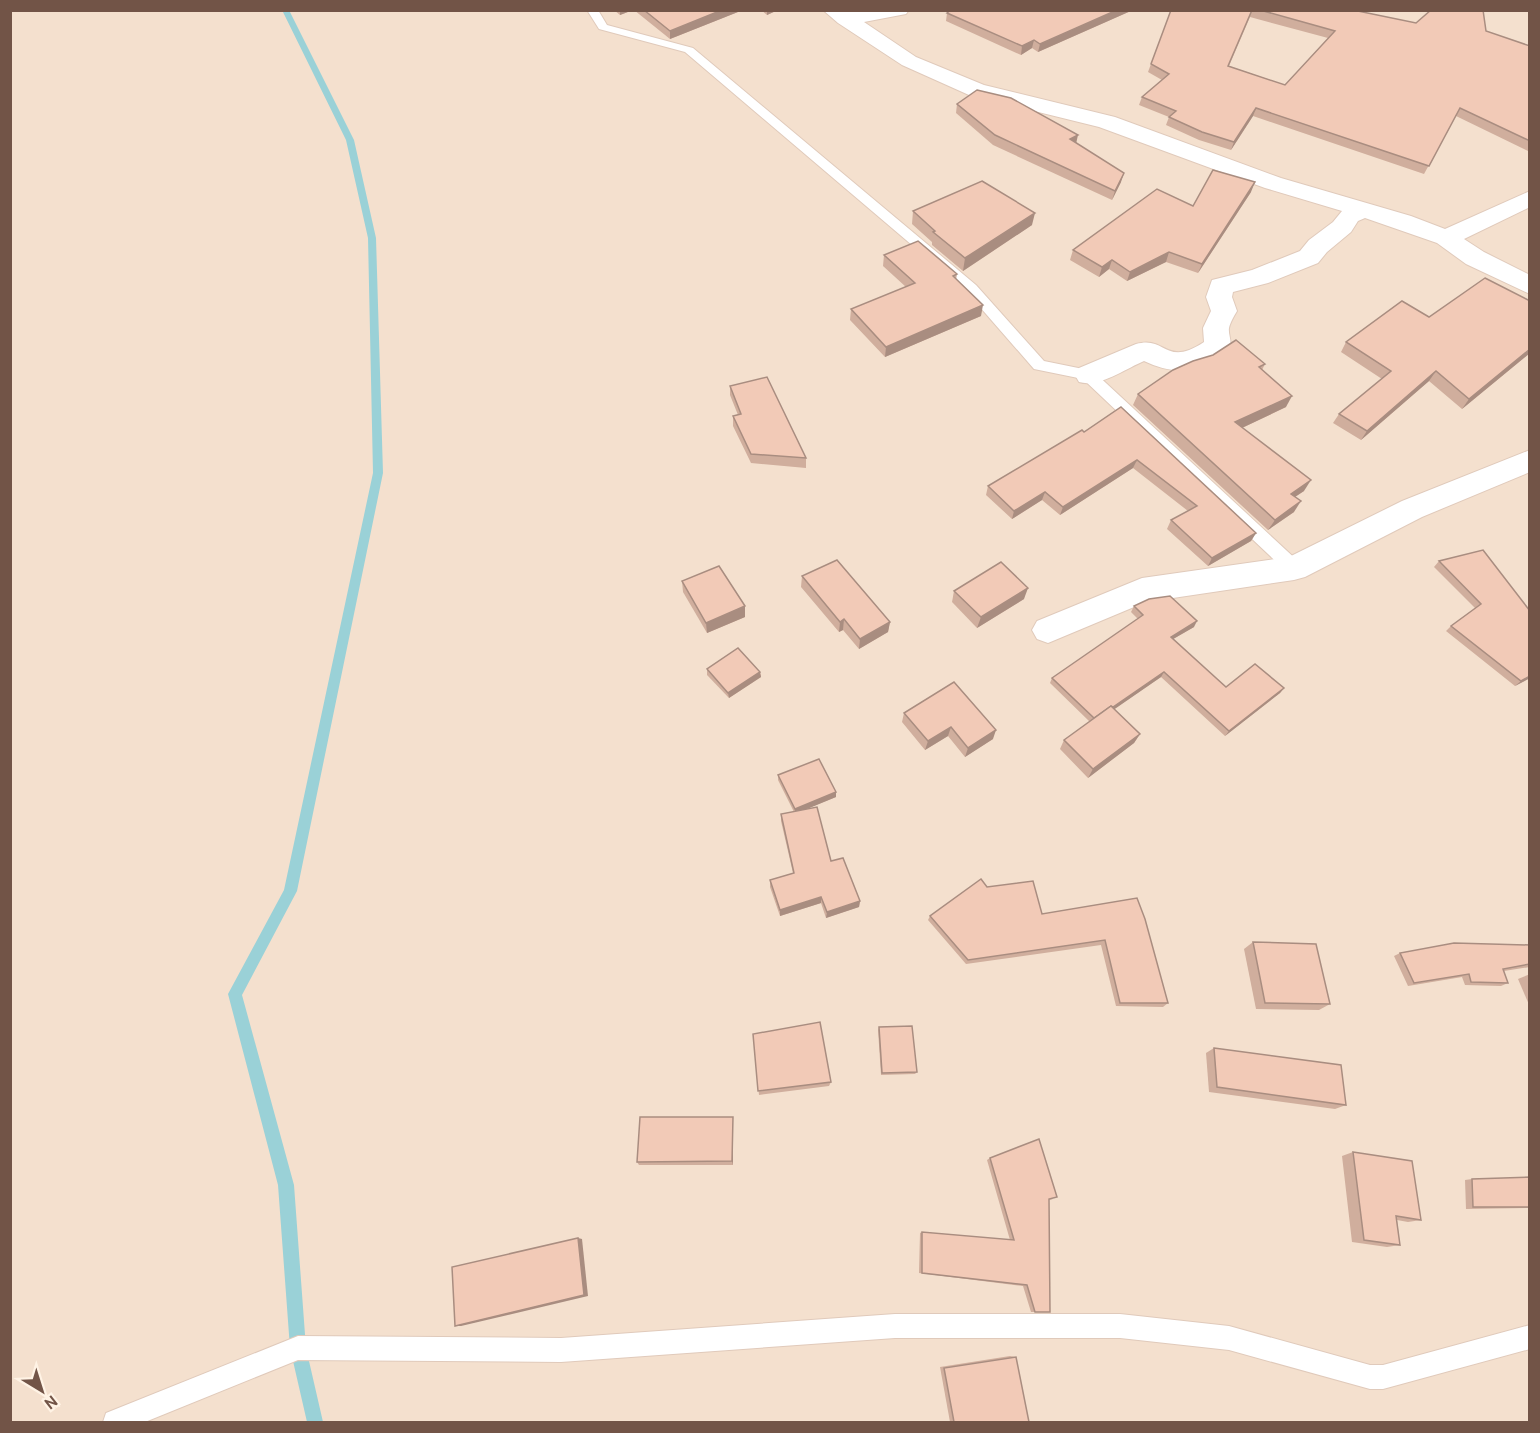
<svg xmlns="http://www.w3.org/2000/svg" width="1540" height="1433" viewBox="0 0 1540 1433" font-family="Cabin,sans-serif">
	<rect width="100%" height="100%" fill="#fcefdf"/>
	<polygon fill="#f4e0ce" points="10,11 1529,11 1529,1422 11,1422"/>
	<g fill="none" stroke-linecap="round" stroke-linejoin="round">
		<polygon fill="#9ad1d7" fill-rule="evenodd" points="282,10 289,10 354,140 376,238 383,473 297,891 242,995 294,1185 306,1348 323,1422 307,1422 290,1348 278,1185 228,994 284,890 373,473 368,238 346,140"/>
		<defs>
			<g id="lane">
				<polygon points="587,10 598,10 607,25 693,48 976,285 1044,361 1093,371 1300,563 1302,568 1300,573 1294,575 1288,573 1083,379 1034,369 966,291 685,52 599,29"/>
				<polygon points="895,1314 1120,1314 1229,1326 1370,1365 1383,1365 1530,1325 1530,1349 1383,1389 1370,1389 1229,1350 1120,1338 895,1338 561,1362 298,1360 145,1422 103,1422 106,1413 298,1336 561,1338"/>
			</g>
			<g id="street">
				<path d="M 823,10 L 909,10 L 906,14 L 864,22 L 916,57 L 984,85 L 1115,117 L 1281,178 L 1411,216 L 1445,229 L 1530,191 L 1530,207 L 1464,239 L 1484,252 L 1530,275 L 1530,294 L 1466,264 L 1437,243 L 1365,218 L 1358,221 L 1351,232 L 1327,252 L 1318,263 L 1268,283 L 1233,292 L 1232,297 L 1237,311 C 1234,316 1230,323 1229,328 C 1228,334 1232,341 1230,347 C 1229,353 1221,357 1216,360 C 1192,374 1169,373 1144,361 C 1125,369 1099,388 1079,382 L 1075,375 L 1079,368 L 1136,344 C 1166,335 1165,368 1204,342 L 1203,328 L 1211,311 L 1206,297 L 1212,280 L 1252,270 L 1300,251 L 1309,240 L 1333,222 L 1342,211 L 1265,188 L 1099,127 L 969,95 L 902,65 L 838,23 Z"/>
				<polygon points="1530,450 1530,472 1422,517 1305,577 1294,580 1146,602 1048,643 1037,639 1032,630 1037,621 1142,578 1289,557 1402,501"/>
			</g>
		</defs>
		<use href="#lane" stroke="#e0cabb" stroke-width="2"/>
		<use href="#street" stroke="#e0cabb" stroke-width="2"/>
		<use href="#lane" fill="#fff" fill-rule="evenodd"/>
		<use href="#street" fill="#fff" fill-rule="evenodd"/>
	</g>
	<g fill="#d0ae9d" fill-rule="evenodd">
		<polygon points="614,10 633,10 620,15"/>
		<polygon points="634,10 743,10 670,39"/>
		<polygon points="761,10 778,10 767,15"/>
		<polygon points="1133,10 1038,52 1032,48 1021,55 946,21 947,13"/>
		<path d="M 1171,10 L 1353,10 L 1416,23 L 1486,31 L 1530,46 L 1530,152 L 1456,116 L 1424,174 L 1253,116 L 1231,150 L 1199,140 L 1166,125 L 1169,117 L 1139,105 L 1142,97 L 1162,80 L 1148,72 ZM 1250,17 L 1328,38 L 1285,85 L 1229,66 Z"/>
		<polygon points="957,104 1076,143 1121,182 1112,200 993,145 956,113"/>
		<polygon points="1251,192 1198,273 1166,262 1127,281 1109,269 1099,277 1070,260 1073,250 1193,206"/>
		<polygon points="913,211 1032,225 963,271 932,245 932,242 912,224"/>
		<polygon points="884,255 957,274 956,280 981,316 885,357 850,320 851,309 906,287 883,266"/>
		<polygon points="1530,301 1530,353 1462,409 1429,381 1361,440 1333,423 1339,414 1382,379 1341,352 1346,342 1429,317"/>
		<polygon points="1265,364 1262,370 1286,407 1242,428 1304,491 1295,497 1294,512 1268,530 1133,405 1138,394"/>
		<polygon points="730,386 806,458 806,468 751,463 733,426 733,416 738,415 730,395"/>
		<polygon points="1121,407 1256,533 1251,541 1208,566 1167,529 1171,520 1188,511 1133,468 1060,515 1042,500 1012,519 986,495 988,486 1084,432"/>
		<polygon points="1439,561 1530,611 1530,678 1515,686 1446,631 1451,626 1475,608 1434,567"/>
		<polygon points="802,576 890,622 888,632 859,649 843,630 839,632 801,587"/>
		<polygon points="682,581 745,606 745,617 707,633 683,592"/>
		<polygon points="954,591 1024,599 977,628 952,602"/>
		<polygon points="1134,606 1194,627 1173,639 1226,687 1284,688 1280,693 1225,736 1161,677 1114,709 1140,734 1134,743 1088,778 1060,749 1064,740 1090,722 1050,683 1052,678 1138,619 1131,612"/>
		<polygon points="707,669 760,672 761,677 729,698 707,675"/>
		<polygon points="904,713 993,739 965,757 948,736 925,750 902,722"/>
		<polygon points="778,775 836,797 806,809 831,861 860,901 859,907 826,918 821,903 780,916 770,887 770,880 793,873 781,821 781,814 794,812 778,780"/>
		<polygon points="987,887 1042,914 1137,898 1168,1003 1163,1007 1116,1006 1101,945 966,964 928,920 930,916"/>
		<polygon points="1253,942 1330,1004 1319,1010 1256,1009 1244,949"/>
		<polygon points="1530,945 1530,967 1504,971 1508,983 1501,986 1465,985 1462,977 1408,986 1394,956 1400,953"/>
		<polygon points="1530,974 1530,1007 1518,979"/>
		<polygon points="879,1027 917,1072 915,1074 881,1075 878,1030"/>
		<polygon points="753,1034 831,1082 829,1086 759,1095"/>
		<polygon points="1214,1048 1346,1105 1335,1109 1209,1092 1206,1053"/>
		<polygon points="733,1117 733,1165 639,1165 637,1162"/>
		<polygon points="1353,1152 1421,1220 1408,1222 1397,1220 1400,1245 1387,1247 1352,1242 1342,1156"/>
		<polygon points="990,1158 1053,1199 1049,1200 1050,1312 1031,1312 1023,1286 919,1273 920,1233 922,1232 1010,1240 987,1160"/>
		<polygon points="1530,1177 1530,1208 1466,1209 1465,1180 1472,1179"/>
		<polygon points="1010,1356 1016,1357 1029,1422 950,1422 940,1367"/>
	</g>
	<g fill="#a98d80">
		<polygon points="620,10 633,10 620,15"/>
		<polygon points="722,10 743,10 670,39 670,31"/>
		<polygon points="767,10 778,10 767,15"/>
		<polygon points="1117,10 1133,10 1038,52 1040,44"/>
		<polygon points="1034,40 1032,48 1021,55 1022,46"/>
		<polygon points="1256,108 1253,116 1231,150 1234,142"/>
		<polygon points="1078,135 1076,144 1070,139"/>
		<polygon points="1124,173 1121,182 1112,200 1115,191"/>
		<polygon points="1255,182 1251,192 1198,273 1202,264"/>
		<polygon points="1035,213 1032,225 963,271 965,258"/>
		<polygon points="1169,252 1166,262 1127,281 1130,272"/>
		<polygon points="1112,260 1109,269 1099,277 1102,267"/>
		<polygon points="983,305 981,316 885,357 886,347"/>
		<polygon points="1530,349 1530,353 1462,409 1469,399"/>
		<polygon points="1436,371 1429,381 1361,440 1367,431"/>
		<polygon points="1292,396 1286,407 1229,434 1235,422"/>
		<polygon points="1137,460 1133,468 1060,515 1063,507"/>
		<polygon points="1311,480 1304,491 1284,504 1291,494"/>
		<polygon points="1045,492 1042,500 1012,519 1014,511"/>
		<polygon points="1301,501 1294,512 1268,530 1275,520"/>
		<polygon points="1256,533 1251,541 1208,566 1212,558"/>
		<polygon points="1028,588 1024,599 977,628 981,617"/>
		<polygon points="745,606 745,617 707,633 706,623"/>
		<polygon points="844,619 843,630 839,632 840,622"/>
		<polygon points="1197,621 1194,627 1168,642 1171,637"/>
		<polygon points="890,622 888,632 859,649 860,639"/>
		<polygon points="760,672 761,677 729,698 728,693"/>
		<polygon points="1164,672 1161,677 1093,724 1095,719"/>
		<polygon points="1530,676 1530,678 1515,686 1521,681"/>
		<polygon points="1284,688 1280,693 1225,736 1229,731"/>
		<polygon points="951,727 948,736 925,750 928,741"/>
		<polygon points="996,730 993,739 965,757 968,748"/>
		<polygon points="1140,734 1134,743 1088,778 1093,769"/>
		<polygon points="836,792 836,797 795,814 795,809"/>
		<polygon points="821,897 821,903 780,916 780,910"/>
		<polygon points="860,901 859,907 826,918 827,912"/>
		<polygon points="733,1117 733,1165 732,1161"/>
		<polygon points="578,1238 582,1239 588,1296 461,1326 455,1326"/>
	</g>
	<g fill="#f2cab7" stroke="#a98d80" stroke-width="1.5">
		<polygon points="644,10 722,10 670,31"/>
		<polygon points="951,10 1117,10 1040,44 1034,40 1022,46 947,13"/>
		<polygon points="1171,10 1252,10 1228,66 1285,85 1335,31 1260,10 1353,10 1416,23 1431,10 1483,10 1486,31 1530,46 1530,141 1460,108 1429,166 1256,108 1234,142 1202,132 1169,117 1176,111 1142,97 1169,74 1151,64"/>
		<polygon points="977,90 1011,98 1078,135 1070,139 1124,173 1115,191 995,135 957,104"/>
		<polygon points="1213,170 1255,182 1202,264 1169,252 1130,272 1112,260 1102,267 1073,250 1157,189 1193,206"/>
		<polygon points="982,181 1035,213 965,258 933,232 935,231 913,211"/>
		<polygon points="918,241 957,274 953,276 983,305 886,347 851,309 915,283 884,255"/>
		<polygon points="1485,278 1530,301 1530,349 1469,399 1436,371 1367,431 1339,414 1391,371 1346,342 1402,301 1429,317"/>
		<polygon points="1236,340 1265,364 1259,367 1292,396 1235,422 1311,480 1291,494 1301,501 1275,520 1138,394 1173,370 1193,361 1213,355"/>
		<polygon points="767,377 806,458 751,454 733,416 741,414 730,386"/>
		<polygon points="1121,407 1256,533 1212,558 1171,520 1197,506 1137,460 1063,507 1045,492 1014,511 988,486 1082,430 1084,432"/>
		<polygon points="1483,550 1530,611 1530,676 1521,681 1451,626 1481,604 1439,561"/>
		<polygon points="837,560 890,622 860,639 844,619 840,622 802,576"/>
		<polygon points="1001,562 1028,588 981,617 954,591"/>
		<polygon points="719,566 745,606 706,623 682,581"/>
		<polygon points="1170,596 1197,621 1171,637 1226,687 1255,664 1284,688 1229,731 1164,672 1113,707 1111,706 1094,718 1052,678 1143,615 1134,606 1149,599"/>
		<polygon points="738,648 760,672 728,693 707,669"/>
		<polygon points="954,682 996,730 968,748 951,727 928,741 904,713"/>
		<polygon points="1111,706 1140,734 1093,769 1064,740"/>
		<polygon points="819,759 836,792 795,809 778,775"/>
		<polygon points="817,807 831,861 843,858 860,901 827,912 821,897 780,910 770,880 794,873 781,814"/>
		<polygon points="981,879 987,887 1033,881 1042,914 1137,898 1145,919 1168,1003 1120,1003 1105,940 968,960 930,916"/>
		<polygon points="1253,942 1316,944 1330,1004 1265,1003"/>
		<polygon points="1454,943 1530,945 1530,964 1503,969 1508,983 1471,982 1469,974 1414,983 1400,953"/>
		<polygon points="820,1022 831,1082 758,1091 753,1034"/>
		<polygon points="912,1026 917,1072 882,1073 879,1027"/>
		<polygon points="1214,1048 1341,1065 1346,1105 1217,1087"/>
		<polygon points="640,1117 733,1117 732,1161 637,1162"/>
		<polygon points="1039,1139 1057,1197 1049,1199 1050,1312 1035,1312 1027,1285 922,1273 922,1232 1014,1240 990,1158"/>
		<polygon points="1353,1152 1412,1161 1421,1220 1396,1216 1400,1245 1364,1240"/>
		<polygon points="1530,1177 1530,1207 1473,1207 1472,1179"/>
		<polygon points="578,1238 584,1295 455,1326 452,1267"/>
		<polygon points="1016,1357 1029,1422 954,1422 944,1368"/>
	</g>
	<rect width="1540" height="1433" fill="none" stroke="#725447" stroke-width="24"/>
	<g transform="translate(42 1391) rotate(142)" stroke="#fff3e5" stroke-width="4.5" paint-order="stroke">
	<path d="M0-4.5L10 22L0 15L-10 22Z" fill="#725447"/>
	<text y="-9" font-size="16" font-weight="bold" text-anchor="middle" fill="#725447">N</text>
	</g>
</svg>
